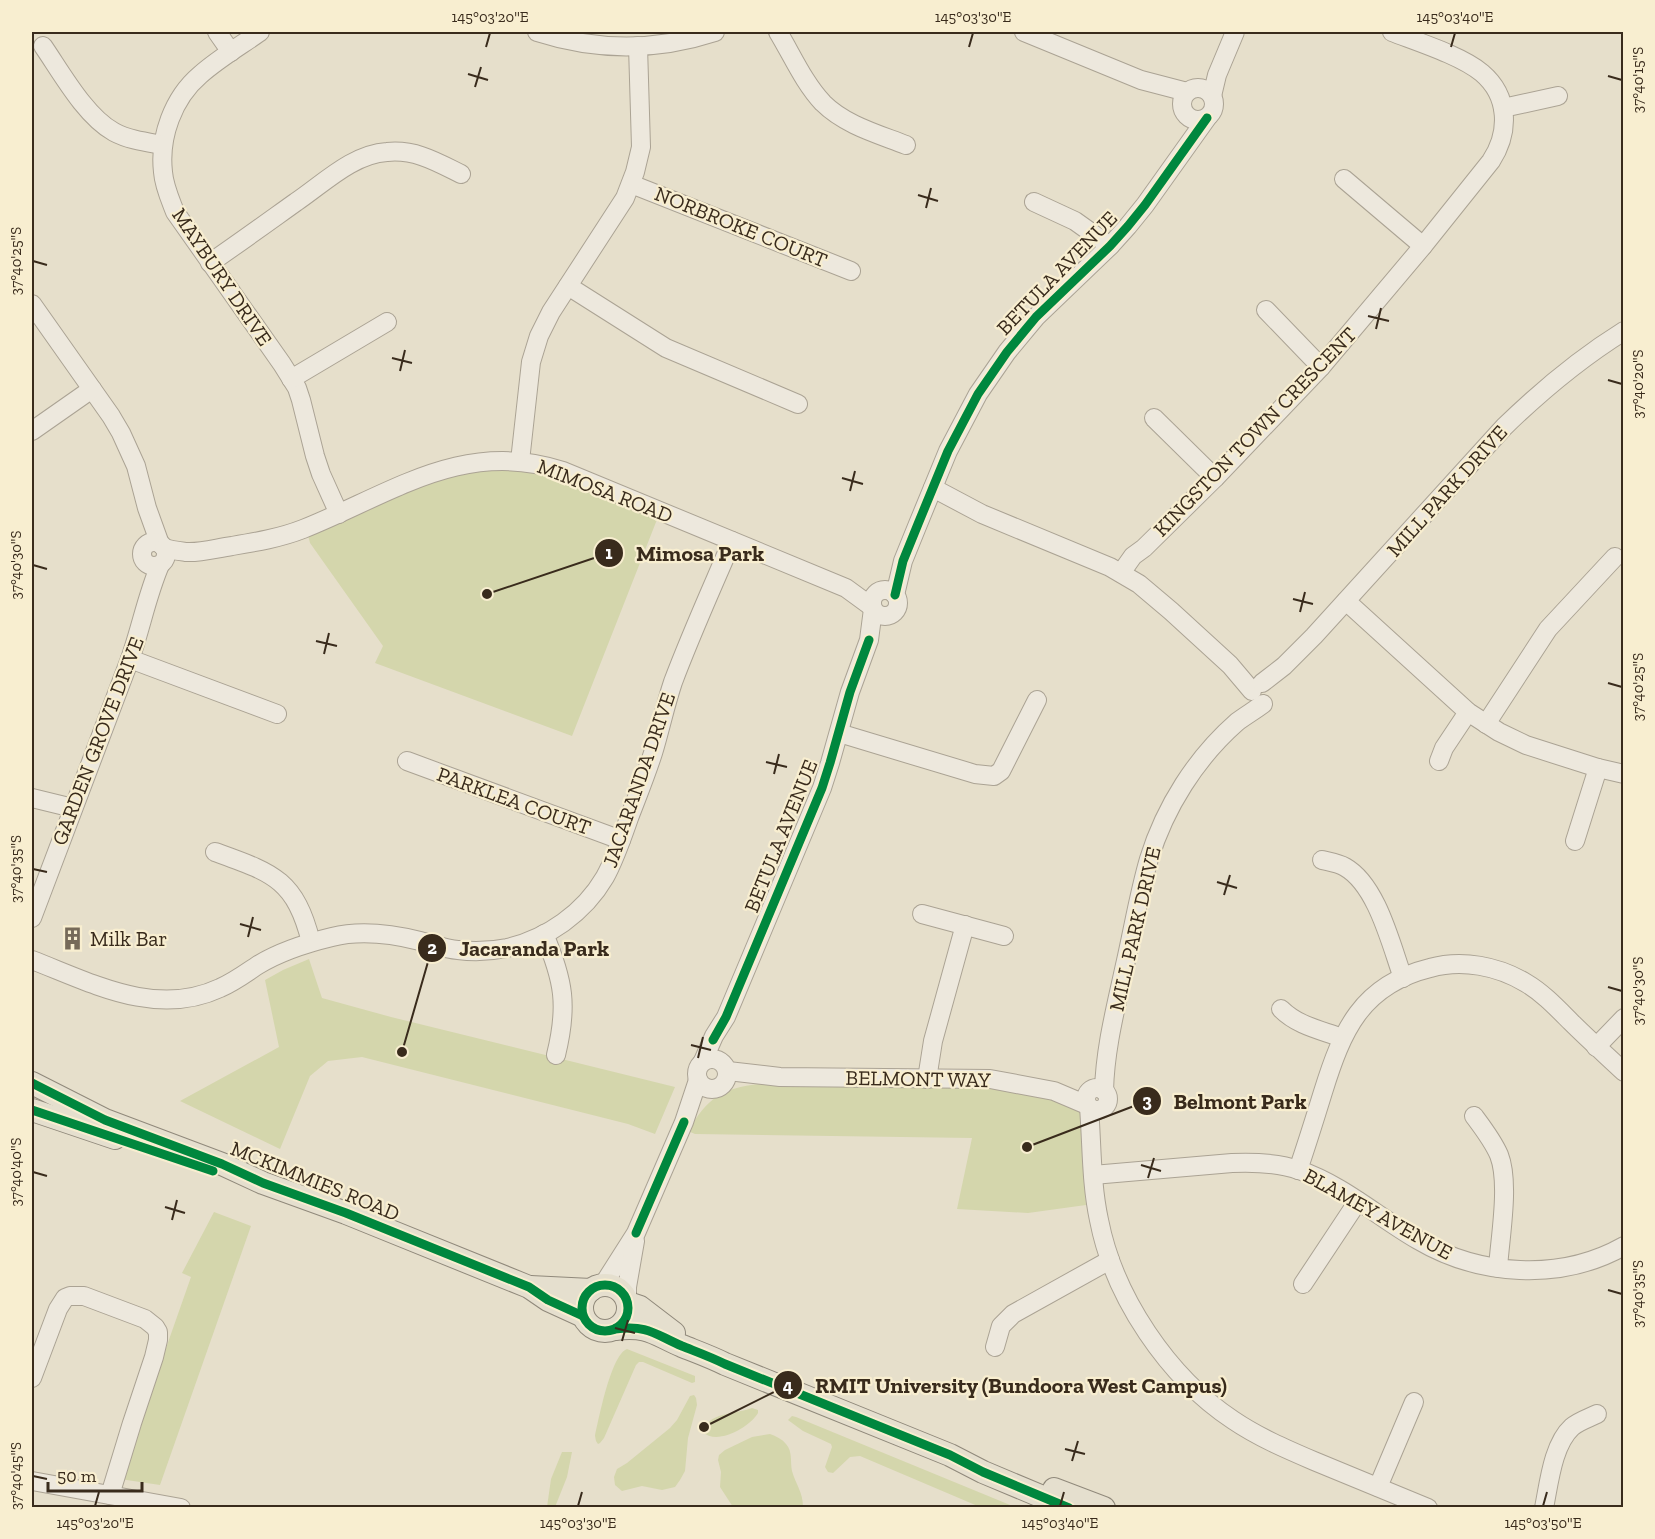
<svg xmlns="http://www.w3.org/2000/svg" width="1655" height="1539" viewBox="0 0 1655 1539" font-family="'Zilla Slab',serif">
	<rect width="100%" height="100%" fill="#e6dfcb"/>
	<g fill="#d4d6ac">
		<polygon points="480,468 540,471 658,517 572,736 375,663 383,646 310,543 308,535 410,489"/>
		<polygon points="309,959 322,998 391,1017 675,1087 655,1134 628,1124 362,1057 328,1061 310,1076 280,1149 180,1101 279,1047 265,980 283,970"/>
		<path d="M 760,1084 L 999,1087 L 1062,1100 L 1082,1111 L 1082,1154 L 1086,1205 L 1028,1213 L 957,1209 L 972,1138 L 695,1134 L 688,1131 C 708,1098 721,1088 760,1084 Z"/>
		<polygon points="214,1212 251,1226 160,1485 120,1479 191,1277 182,1273"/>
		<path d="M 627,1349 L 695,1376 L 695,1382 L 692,1383 L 643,1362 L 639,1362 L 636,1365 L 604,1438 L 600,1443 L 598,1444 L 596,1441 L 595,1436 C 599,1418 611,1355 627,1349 Z"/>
		<polygon points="694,1395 696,1398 697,1405 688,1438 685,1471 680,1480 675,1487 662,1490 642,1486 622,1491 615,1485 614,1477 617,1469 627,1463 670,1428 677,1420 690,1396"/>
		<path d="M 752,1408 L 758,1410 L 758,1413 C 750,1427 718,1445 704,1433 C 705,1412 737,1414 752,1408 Z"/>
		<polygon points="792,1416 796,1417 1015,1507 980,1507 860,1456 850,1457 833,1473 828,1472 825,1467 832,1447 831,1444 803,1431 788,1420"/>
		<path d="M 770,1434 C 776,1436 782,1439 786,1444 C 793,1452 790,1462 792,1471 C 796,1485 803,1492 803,1507 L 733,1507 L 720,1487 L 721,1472 L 718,1460 L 719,1455 L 725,1450 L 752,1437 Z"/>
		<polygon points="562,1452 572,1452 567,1477 555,1507 547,1507 551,1479"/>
	</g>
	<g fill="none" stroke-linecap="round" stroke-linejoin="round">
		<defs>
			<g id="minor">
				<polyline points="217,32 231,52"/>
				<path d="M 260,32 C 240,46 218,59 200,75 C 173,98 159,137 163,172 C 164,186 170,199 175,212 L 282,364 L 297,388 L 301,400 L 315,456 L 321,474 L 339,514"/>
				<path d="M 537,32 C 596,51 657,51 715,32"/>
				<path d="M 778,32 C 792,55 804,83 823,103 C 845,125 878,134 906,145"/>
				<polyline points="1024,32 1141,80 1187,92"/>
				<path d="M 43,46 C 61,72 85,116 114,132 C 129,140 146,142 163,145"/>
				<circle cx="1198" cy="104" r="16"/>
				<polyline points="1212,96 1217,75 1235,32"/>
				<polyline points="1503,108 1558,96"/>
				<polyline points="1344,179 1423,246"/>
				<polyline points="631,184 851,271"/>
				<polyline points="1034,202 1075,221 1110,246"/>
				<path d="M 210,263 C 239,243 268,222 296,202 C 324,183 353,154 387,152 C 415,149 437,162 461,174"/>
				<polyline points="568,286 666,348 798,404"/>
				<polyline points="32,304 111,416 121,433 136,466 147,508 160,544"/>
				<polyline points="1266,310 1321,367"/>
				<polyline points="291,379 387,322"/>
				<polyline points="1154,418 1215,478"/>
				<polyline points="32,431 92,389"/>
				<polyline points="520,461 531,362 539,336 551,312 625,198 635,172 641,147 638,46"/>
				<polyline points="933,488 982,514 1110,567 1139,584 1171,611 1230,665 1252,691"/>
				<circle cx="154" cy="554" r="12"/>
				<path d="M 164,548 C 171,550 179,551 186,552 C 201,553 217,548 232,546 C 256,542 280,538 303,529 C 391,494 464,438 563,471 L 846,588 L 872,607"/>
				<path d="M 1121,573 L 1133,556 L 1144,548 L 1215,478 L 1321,367 L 1423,246 L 1491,161 C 1510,132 1509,96 1482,73 C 1462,56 1418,42 1392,32"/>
				<circle cx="885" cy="603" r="13"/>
				<polyline points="895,595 903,561 918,524 948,451 978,394 1007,352 1036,317 1110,246 1128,226 1145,205 1207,118"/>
				<polyline points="1346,601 1468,712 1499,732 1526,745 1598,768 1624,774"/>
				<polyline points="130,659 277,714"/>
				<path d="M 1262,683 L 1284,666 L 1314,636 L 1504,427 C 1541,391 1579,359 1624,331"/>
				<polyline points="1486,724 1548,629 1615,557"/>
				<polyline points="839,733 975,774 994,776 1001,771 1037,700"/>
				<polyline points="407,761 621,840"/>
				<polyline points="1439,761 1444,748 1468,712"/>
				<polyline points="32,798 73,808"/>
				<polyline points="1575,841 1598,768"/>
				<path d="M 215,852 C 273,873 295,879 311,942"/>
				<path d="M 1322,860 C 1330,862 1338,863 1345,867 C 1377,885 1391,945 1403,978"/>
				<polyline points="922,914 1004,936"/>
				<path d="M 32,918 L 130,659 C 141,628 147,595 160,565"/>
				<path d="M 544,934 C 564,981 568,1006 556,1055"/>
				<path d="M 32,960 C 92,983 156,1018 220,988 C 234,982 246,973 258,965 C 281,951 307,943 332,937 C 360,930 392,934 420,941 C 433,944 445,949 458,950 C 474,952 492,951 507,948 C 547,939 584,913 605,877 C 615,859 622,838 629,818 C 637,797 646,775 653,753 C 660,730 665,706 673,682 C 691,634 712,588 732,541"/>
				<path d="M 1281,1009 C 1298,1026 1321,1030 1342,1038"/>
				<polyline points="1596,1047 1624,1018"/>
				<circle cx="712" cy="1074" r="15"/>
				<polyline points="703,1061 714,1036 726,1017 822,788 830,763 850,692 869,640 873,609"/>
				<polyline points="728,1071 780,1077 990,1079 1054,1091 1087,1105"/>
				<polyline points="927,1079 933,1041 965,925"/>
				<circle cx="1097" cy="1099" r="11"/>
				<path d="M 1104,1091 C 1105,1048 1116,1007 1125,965 C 1133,930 1139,893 1149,859 C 1165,807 1196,758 1237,722 C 1245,716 1255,710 1263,704"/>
				<path d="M 1089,1107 C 1092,1145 1091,1183 1099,1220 C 1114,1297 1168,1377 1233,1420 C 1258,1437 1286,1449 1314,1461 C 1352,1477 1390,1492 1428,1508"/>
				<path d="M 1474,1116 C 1483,1128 1493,1141 1499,1155 C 1510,1183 1500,1237 1498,1268"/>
				<path d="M 1298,1170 C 1307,1144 1315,1118 1323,1092 C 1342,1031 1361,985 1430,968 C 1462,959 1498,966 1526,983 C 1543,993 1557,1008 1571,1022 C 1588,1039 1606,1055 1624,1072"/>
				<path d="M 1093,1175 L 1232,1163 C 1254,1162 1278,1163 1299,1170 C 1343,1185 1378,1217 1418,1240 C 1479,1276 1560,1282 1624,1246"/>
				<polyline points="1303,1284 1358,1201"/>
				<polyline points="603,1285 636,1233 684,1122 698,1080"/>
				<polyline points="627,1299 627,1287 635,1241"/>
				<polyline points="995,1347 1001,1326 1013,1314 1110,1260"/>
				<polyline points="32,1378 58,1309 65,1298 70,1296 84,1296 145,1319 155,1327 158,1332 158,1340 154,1357 132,1423 110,1495"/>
				<polyline points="32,1481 181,1508"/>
				<polyline points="1378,1487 1414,1402"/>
				<path d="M 1544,1508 C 1549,1483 1553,1444 1572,1427 C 1579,1421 1589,1418 1597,1414"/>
			</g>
			<g id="major">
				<polyline points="32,1083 105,1120 222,1164 263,1183 346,1213 529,1287 548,1300 583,1316"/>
				<polyline points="32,1110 115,1138"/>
				<circle cx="605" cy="1308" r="23"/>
				<polyline points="530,1287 591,1290"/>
				<polyline points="628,1303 640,1307 674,1333"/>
				<path d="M 615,1329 C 649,1325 654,1334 682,1346 C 697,1352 711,1357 725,1364 L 950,1455 L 983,1472 L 1069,1508"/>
				<polyline points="1054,1489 1104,1508"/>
			</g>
		</defs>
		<use href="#minor" stroke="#aba394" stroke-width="20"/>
		<use href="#major" stroke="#90897b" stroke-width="24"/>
		<use href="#minor" stroke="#ede8dd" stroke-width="18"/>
		<use href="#major" stroke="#e5dfce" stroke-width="22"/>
		<defs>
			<g id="cycleway">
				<polyline points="895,595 903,561 918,524 948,451 978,394 1007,352 1036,317 1110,246 1128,226 1145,205 1207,118"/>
				<polyline points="713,1040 726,1017 822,788 830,763 850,692 869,640"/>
				<polyline points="32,1083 105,1120 222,1164 263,1183 346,1213 529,1287 548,1300 583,1316"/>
				<polyline points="32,1110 213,1171"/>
				<polyline points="636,1233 684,1122"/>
				<circle cx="605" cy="1308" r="23"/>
				<path d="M 615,1329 C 649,1325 654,1334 682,1346 C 697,1352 711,1357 725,1364 L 950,1455 L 983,1472 L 1069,1508"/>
			</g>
		</defs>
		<use href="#cycleway" stroke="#f8eed0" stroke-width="13"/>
		<use href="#cycleway" stroke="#00873e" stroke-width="9"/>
	</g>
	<path fill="none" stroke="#392b1c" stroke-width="2" d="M 486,47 L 490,33M 969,47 L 973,33M 1451,47 L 1455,33M 468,74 L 488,80M 1608,76 L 1622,80M 475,87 L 481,67M 918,195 L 938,201M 926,208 L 931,188M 33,261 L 47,265M 1368,316 L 1389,321M 1376,329 L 1381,308M 392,358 L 412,363M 400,371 L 405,350M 1608,380 L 1622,384M 842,478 L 863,484M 850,491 L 855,471M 33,565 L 47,569M 1293,599 L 1313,604M 1300,612 L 1305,592M 316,641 L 337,646M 324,654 L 329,633M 1608,683 L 1622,687M 766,762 L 787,767M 774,774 L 779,754M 33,869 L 47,872M 1217,882 L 1237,888M 1224,895 L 1230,875M 240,924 L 261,930M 248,937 L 253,917M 1608,987 L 1622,991M 691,1045 L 711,1050M 698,1058 L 703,1037M 1141,1165 L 1161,1171M 33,1172 L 47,1176M 1148,1178 L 1154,1158M 165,1207 L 185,1213M 172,1220 L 177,1200M 1608,1290 L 1622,1294M 615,1328 L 635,1333M 622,1341 L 628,1320M 1065,1449 L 1085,1454M 1072,1461 L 1078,1441M 33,1476 L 47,1479M 95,1506 L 99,1492M 578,1506 L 582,1492M 1060,1506 L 1064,1492M 1543,1506 L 1547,1492"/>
	<defs>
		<symbol id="building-bare" viewBox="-9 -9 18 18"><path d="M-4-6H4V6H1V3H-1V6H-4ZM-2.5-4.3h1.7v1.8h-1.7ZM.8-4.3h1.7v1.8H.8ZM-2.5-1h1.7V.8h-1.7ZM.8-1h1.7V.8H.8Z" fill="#766a59" stroke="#f8eed0" stroke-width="2.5" paint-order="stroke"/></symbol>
	</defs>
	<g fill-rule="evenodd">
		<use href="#building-bare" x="56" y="922" width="33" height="33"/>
	</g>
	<g text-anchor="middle" stroke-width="4.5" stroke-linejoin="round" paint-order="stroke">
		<g font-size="21" fill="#392b1c" stroke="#f8eed0">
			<text transform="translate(741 227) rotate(22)" y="7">NORBROKE COURT</text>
			<text transform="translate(1057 273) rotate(-46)" y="7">BETULA AVENUE</text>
			<text transform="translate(222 277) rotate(56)" y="7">MAYBURY DRIVE</text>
			<text transform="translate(1255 432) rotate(-46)" y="7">KINGSTON TOWN CRESCENT</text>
			<text transform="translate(605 491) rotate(21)" y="7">MIMOSA ROAD</text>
			<text transform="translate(1447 491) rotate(-48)" y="7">MILL PARK DRIVE</text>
			<text transform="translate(98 741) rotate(-69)" y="7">GARDEN GROVE DRIVE</text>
			<text transform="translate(639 780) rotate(-71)" y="7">JACARANDA DRIVE</text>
			<text transform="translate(514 801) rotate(20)" y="7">PARKLEA COURT</text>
			<text transform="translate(781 836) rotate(-68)" y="7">BETULA AVENUE</text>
			<text transform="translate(1135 929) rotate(-77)" y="7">MILL PARK DRIVE</text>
			<text transform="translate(918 1079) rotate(1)" y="7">BELMONT WAY</text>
			<text transform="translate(315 1181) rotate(22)" y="7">MCKIMMIES ROAD</text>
			<text transform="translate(1378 1214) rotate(29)" y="7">BLAMEY AVENUE</text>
		</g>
		<g font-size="21" fill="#392b1c" stroke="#f8eed0" text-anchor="start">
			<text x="90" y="946">Milk Bar</text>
		</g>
	</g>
	<path fill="none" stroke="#392b1c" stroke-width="2" d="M487 594L609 553M402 1052L432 948M1027 1147L1147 1101M704 1427L788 1385"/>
	<g fill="#392b1c" stroke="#f8eed0" stroke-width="2">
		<circle cx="487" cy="594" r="6"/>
		<circle cx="402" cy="1052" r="6"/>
		<circle cx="1027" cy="1147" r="6"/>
		<circle cx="704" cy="1427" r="6"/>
		<circle cx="609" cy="553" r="15"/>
		<circle cx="432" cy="948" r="15"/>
		<circle cx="1147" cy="1101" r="15"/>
		<circle cx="788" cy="1385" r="15"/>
	</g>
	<g font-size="18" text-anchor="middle" font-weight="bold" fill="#fff">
		<text x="609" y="559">1</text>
		<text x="432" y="954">2</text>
		<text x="1147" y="1107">3</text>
		<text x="788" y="1392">4</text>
	</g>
	<g font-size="22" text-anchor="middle" font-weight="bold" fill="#392b1c" stroke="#f8eed0" stroke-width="4.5" stroke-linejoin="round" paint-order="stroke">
		<text x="700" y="561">Mimosa Park</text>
		<text x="534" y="956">Jacaranda Park</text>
		<text x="1240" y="1109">Belmont Park</text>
		<text x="1021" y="1393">RMIT University (Bundoora West Campus)</text>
	</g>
	<rect width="1655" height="1539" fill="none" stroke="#f8eed0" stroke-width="66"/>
	<path d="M48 1482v9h94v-9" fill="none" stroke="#392b1c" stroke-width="3"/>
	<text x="57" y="1482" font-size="18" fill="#392b1c" stroke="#f8eed0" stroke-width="4.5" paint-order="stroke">50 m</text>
	<rect x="33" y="33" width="1589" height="1473" fill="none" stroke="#392b1c" stroke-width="2"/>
	<g font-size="15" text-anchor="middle" fill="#392b1c">
		<text x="490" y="22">145°03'20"E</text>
		<text x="973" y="22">145°03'30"E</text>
		<text x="1455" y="22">145°03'40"E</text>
		<text transform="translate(1638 80) rotate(-90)" y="5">37°40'15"S</text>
		<text transform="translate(16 261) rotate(-90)" y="5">37°40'25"S</text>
		<text transform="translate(1638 384) rotate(-90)" y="5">37°40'20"S</text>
		<text transform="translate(16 565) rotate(-90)" y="5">37°40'30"S</text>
		<text transform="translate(1638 687) rotate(-90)" y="5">37°40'25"S</text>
		<text transform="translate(16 869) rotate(-90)" y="5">37°40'35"S</text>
		<text transform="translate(1638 991) rotate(-90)" y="5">37°40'30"S</text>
		<text transform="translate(16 1172) rotate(-90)" y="5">37°40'40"S</text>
		<text transform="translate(1638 1294) rotate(-90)" y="5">37°40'35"S</text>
		<text transform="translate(16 1476) rotate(-90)" y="5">37°40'45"S</text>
		<text x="95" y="1528">145°03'20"E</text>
		<text x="578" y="1528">145°03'30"E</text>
		<text x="1060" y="1528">145°03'40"E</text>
		<text x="1543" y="1528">145°03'50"E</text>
	</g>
</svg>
